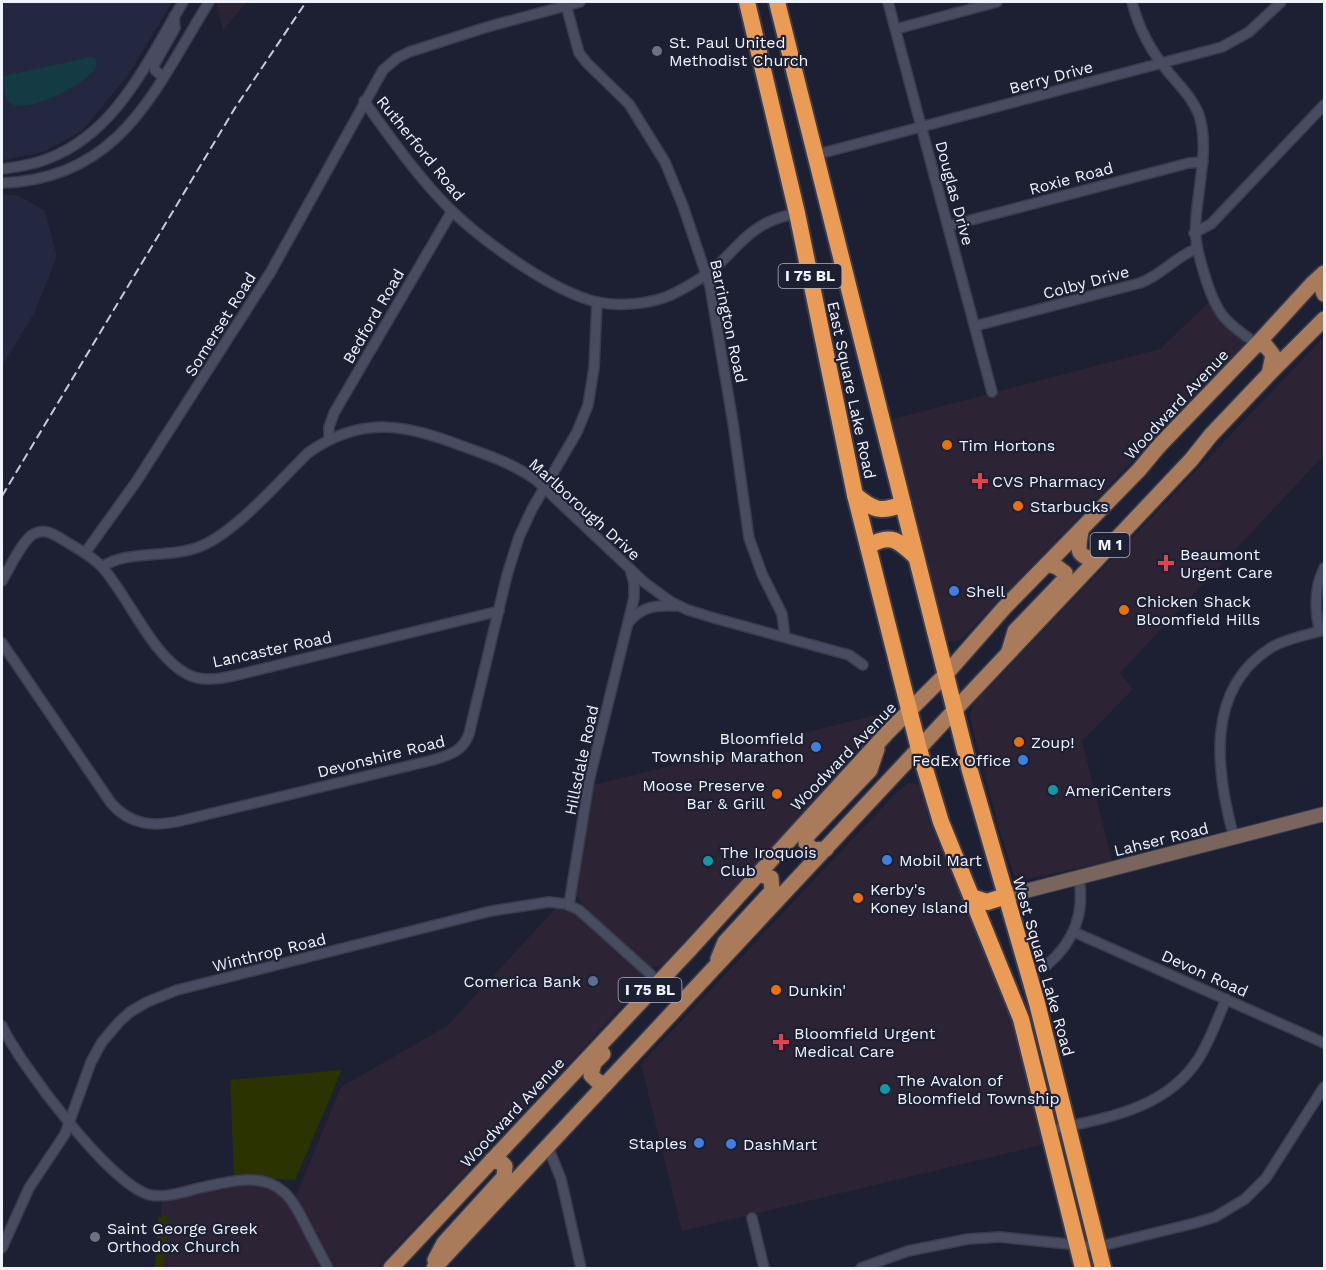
<svg xmlns="http://www.w3.org/2000/svg" width="1326" height="1270" viewBox="0 0 1326 1270" font-family="'Work Sans',sans-serif">
	<rect width="100%" height="100%" fill="#1c2032"/>
	<g fill="#2c2434">
		<polygon points="216,2 247,2 223,30"/>
		<polygon points="1209,302 1242,338 1244,342 1243,347 961,639 956,642 949,641 943,630 890,420 1160,349"/>
		<polygon points="1324,337 1324,455 1120,673 1133,689 1082,741 1112,861 1027,879 1014,875 999,829 971,721 970,713 976,701"/>
		<polygon points="896,710 890,720 662,965 657,967 650,966 584,907 577,895 578,882 593,785"/>
		<polygon points="908,783 917,784 922,787 927,802 926,813 956,886 960,887 1017,1030 1046,1144 682,1231 641,1064 893,796"/>
		<polygon points="557,907 576,913 639,970 643,977 641,986 377,1268 332,1268 295,1198 341,1087 447,1026"/>
		<polygon points="254,1184 278,1191 289,1202 324,1268 158,1268 162,1201 236,1185"/>
	</g>
	<g fill="#23273f">
		<polygon points="2,2 172,2 128,75 82,131 43,152 4,160 2,160"/>
		<polygon points="2,194 19,196 44,210 57,256 34,314 2,365"/>
	</g>
	<g fill="#2b3400">
		<polygon points="342,1070 295,1180 234,1177 230,1080"/>
		<polygon points="167,1216 164,1268 155,1268 158,1217"/>
	</g>
	<path fill="#143a44" d="M 91,57 L 95,59 L 97,65 C 92,82 26,116 10,103 C 3,98 4,84 3,76 Z"/>
	<g fill="none" stroke-linecap="round" stroke-linejoin="round">
		<defs>
			<g id="street">
				<polyline points="888,2 992,392"/>
				<path d="M 1132,2 C 1139,30 1151,52 1170,74 C 1181,87 1193,99 1199,115 C 1207,140 1202,167 1199,192 C 1194,228 1193,238 1204,273 C 1216,313 1223,321 1257,344"/>
				<polyline points="566,5 579,53 587,63 629,104 665,162 683,206 710,286 733,423 749,538 762,574 782,614 785,637"/>
				<polyline points="896,29 997,2"/>
				<polyline points="163,77 155,70 154,65 175,28 174,16"/>
				<path d="M 364,101 C 390,137 417,176 449,208 C 481,240 553,292 597,302 C 621,307 652,304 673,294 C 689,286 706,276 719,264 C 733,251 746,234 763,225 C 774,218 785,216 797,213"/>
				<polyline points="815,155 1222,47 1249,32 1281,2"/>
				<path d="M 2,169 C 17,167 32,165 47,159 C 117,133 147,61 183,2"/>
				<path d="M 2,183 C 121,179 155,89 209,2"/>
				<polyline points="948,226 1189,163 1203,162"/>
				<polyline points="1194,233 1211,224 1324,105"/>
				<path d="M 975,326 L 1140,283 C 1162,275 1175,257 1196,249"/>
				<polyline points="329,440 329,427 334,413 452,211"/>
				<polyline points="85,553 136,482 270,273 383,70 397,58 409,52 487,27 580,2"/>
				<path d="M 102,567 C 126,550 168,558 196,548 C 233,536 279,481 308,453 C 363,414 407,425 465,447 C 490,456 514,464 536,480 L 644,582 L 671,602 L 688,610 L 714,618 L 849,655 L 863,665"/>
				<path d="M 2,581 C 9,569 21,543 32,535 C 44,527 54,534 65,541 C 78,549 92,556 102,567 C 129,597 152,656 187,674 C 203,683 224,678 241,674 L 499,611"/>
				<path d="M 629,622 C 642,606 657,605 676,606"/>
				<path d="M 1320,631 C 1314,609 1314,589 1324,568"/>
				<path d="M 2,643 L 111,803 C 130,825 153,827 180,821 L 433,760 C 450,755 463,751 469,734 L 507,575 L 519,537 L 532,509 L 577,432 L 588,405 L 594,368 L 597,302"/>
				<path d="M 1234,838 C 1216,772 1204,689 1272,647 C 1288,638 1307,635 1324,630"/>
				<polyline points="569,905 589,781 634,598 634,583 631,573"/>
				<polyline points="1074,932 1324,1043"/>
				<path d="M 1047,965 C 1074,942 1085,913 1079,878"/>
				<path d="M 2,1026 C 19,1063 111,1186 150,1195 C 166,1198 183,1192 199,1188 C 214,1185 229,1181 244,1180 C 281,1178 292,1198 307,1228 C 314,1242 321,1255 328,1268"/>
				<path d="M 1050,1130 C 1105,1118 1166,1110 1199,1058 C 1210,1040 1218,1018 1226,999"/>
				<polyline points="548,1147 561,1179 581,1268"/>
				<polyline points="752,1218 764,1268"/>
				<polyline points="2,1248 29,1188 65,1134 91,1062 102,1042 119,1022 130,1012 147,1002 177,990 491,911 549,902 566,904 579,910 658,981"/>
				<polyline points="861,1268 908,1251 968,1239 1000,1237 1097,1247 1195,1223 1215,1217 1245,1199 1266,1178 1324,1087"/>
			</g>
			<polyline id="secondary" points="1006,896 1324,814"/>
			<g id="primary">
				<polyline points="1323,275 1322,288 1324,294"/>
				<polyline points="1257,344 1266,346 1273,355 1269,374"/>
				<path d="M 1081,531 C 1078,550 1075,556 1096,560"/>
				<polyline points="1009,651 1015,631 1064,580 1065,573 1057,567 1047,564"/>
				<polyline points="826,849 813,850 806,843 807,836 870,770 877,749"/>
				<polyline points="718,959 725,942 772,891 771,878 758,874"/>
				<polyline points="603,1054 594,1063 591,1075 597,1081 605,1085"/>
				<polyline points="435,1260 444,1243 504,1177 505,1166 502,1163 492,1160"/>
				<polyline points="391,1268 692,947 887,733 946,674 1004,608 1139,470 1159,446 1257,344 1312,284 1324,273"/>
				<polyline points="434,1268 966,698 1191,460 1211,435 1269,374 1324,319"/>
			</g>
			<g id="highway">
				<polyline points="747,2 797,213 855,495 919,749 941,822 1021,1019 1083,1268"/>
				<polyline points="777,2 970,771 1037,1003 1103,1268"/>
				<path d="M 855,495 C 873,510 880,513 903,504"/>
				<path d="M 868,546 C 891,533 898,540 916,557"/>
				<polyline points="972,897 987,902 1006,896"/>
			</g>
		</defs>
		<use href="#street" stroke="#3a3c4c" stroke-width="12"/>
		<use href="#secondary" stroke="#3a3c4c" stroke-width="16"/>
		<use href="#primary" stroke="#3a3c4c" stroke-width="18"/>
		<use href="#highway" stroke="#3a3c4c" stroke-width="20"/>
		<use href="#street" stroke="#484c61" stroke-width="9"/>
		<use href="#secondary" stroke="#79645e" stroke-width="14"/>
		<use href="#primary" stroke="#a97b5a" stroke-width="15"/>
		<use href="#highway" stroke="#ea9b56" stroke-width="16"/>
		<polyline stroke="#c7cbd8" stroke-width="2" stroke-dasharray="9 4.5" stroke-linecap="butt" points="2,496 235,108 306,2"/>
	</g>
	<g fill="#6b7280" stroke="#1c2032" stroke-width="2">
		<circle cx="657" cy="51" r="6"/>
		<circle cx="95" cy="1237" r="6"/>
	</g>
	<g fill="#e8710a" stroke="#1c2032" stroke-width="2">
		<circle cx="947" cy="445" r="6"/>
		<circle cx="1018" cy="506" r="6"/>
		<circle cx="1124" cy="610" r="6"/>
		<circle cx="1019" cy="742" r="6"/>
		<circle cx="777" cy="794" r="6"/>
		<circle cx="858" cy="898" r="6"/>
		<circle cx="776" cy="990" r="6"/>
	</g>
	<g fill="#e0444e" stroke="#1c2032" stroke-width="2">
		<path d="M977 472h6v6h6v6h-6v6h-6v-6h-6v-6h6z"/>
		<path d="M1163 554h6v6h6v6h-6v6h-6v-6h-6v-6h6z"/>
		<path d="M778 1033h6v6h6v6h-6v6h-6v-6h-6v-6h6z"/>
	</g>
	<g fill="#3f7fe0" stroke="#1c2032" stroke-width="2">
		<circle cx="954" cy="591" r="6"/>
		<circle cx="816" cy="747" r="6"/>
		<circle cx="1023" cy="760" r="6"/>
		<circle cx="887" cy="860" r="6"/>
		<circle cx="699" cy="1143" r="6"/>
		<circle cx="731" cy="1144" r="6"/>
	</g>
	<g fill="#0f9aa8" stroke="#1c2032" stroke-width="2">
		<circle cx="1053" cy="790" r="6"/>
		<circle cx="708" cy="861" r="6"/>
		<circle cx="885" cy="1089" r="6"/>
	</g>
	<circle fill="#5c6f8a" stroke="#1c2032" stroke-width="2" cx="593" cy="981" r="6"/>
	<g text-anchor="middle" stroke-width="4.5" stroke-linejoin="round" paint-order="stroke">
		<g fill="#1c2032" stroke="#b0b3c2" stroke-width="1.5">
			<rect x="778.5" y="264" width="63" height="24" rx="4.5"/>
			<rect x="1090.5" y="533" width="39" height="24" rx="4.5"/>
			<rect x="618.5" y="978" width="63" height="24" rx="4.5"/>
		</g>
		<g font-size="15" font-weight="bold" fill="#eff2ff">
			<text x="810" y="281">I 75 BL</text>
			<text x="1110" y="550">M 1</text>
			<text x="650" y="995">I 75 BL</text>
		</g>
		<g font-size="16" fill="#eff2ff" stroke="#1c2032" text-anchor="start">
			<text x="669" y="48">St. Paul United<tspan x="669" dy="18">Methodist Church</tspan></text>
			<text x="959" y="451">Tim Hortons</text>
			<text x="992" y="487">CVS Pharmacy</text>
			<text x="1030" y="512">Starbucks</text>
			<text x="1180" y="560">Beaumont<tspan x="1180" dy="18">Urgent Care</tspan></text>
			<text x="966" y="597">Shell</text>
			<text x="1136" y="607">Chicken Shack<tspan x="1136" dy="18">Bloomfield Hills</tspan></text>
			<text x="804" y="744" text-anchor="end">Bloomfield<tspan x="804" dy="18">Township Marathon</tspan></text>
			<text x="1031" y="748">Zoup!</text>
			<text x="1011" y="766" text-anchor="end">FedEx Office</text>
			<text x="765" y="791" text-anchor="end">Moose Preserve<tspan x="765" dy="18">Bar &amp; Grill</tspan></text>
			<text x="1065" y="796">AmeriCenters</text>
			<text x="720" y="858">The Iroquois<tspan x="720" dy="18">Club</tspan></text>
			<text x="899" y="866">Mobil Mart</text>
			<text x="870" y="895">Kerby's<tspan x="870" dy="18">Koney Island</tspan></text>
			<text x="581" y="987" text-anchor="end">Comerica Bank</text>
			<text x="788" y="996">Dunkin'</text>
			<text x="794" y="1039">Bloomfield Urgent<tspan x="794" dy="18">Medical Care</tspan></text>
			<text x="897" y="1086">The Avalon of<tspan x="897" dy="18">Bloomfield Township</tspan></text>
			<text x="687" y="1149" text-anchor="end">Staples</text>
			<text x="743" y="1150">DashMart</text>
			<text x="107" y="1234">Saint George Greek<tspan x="107" dy="18">Orthodox Church</tspan></text>
		</g>
		<g font-size="16" fill="#eff2ff" stroke="#1c2032">
			<text transform="translate(1051 77) rotate(-15)" y="6">Berry Drive</text>
			<text transform="translate(421 148) rotate(51)" y="6">Rutherford Road</text>
			<text transform="translate(1071 178) rotate(-15)" y="6">Roxie Road</text>
			<text transform="translate(955 193) rotate(75)" y="6">Douglas Drive</text>
			<text transform="translate(1086 282) rotate(-15)" y="6">Colby Drive</text>
			<text transform="translate(373 316) rotate(-60)" y="6">Bedford Road</text>
			<text transform="translate(729 321) rotate(78)" y="6">Barrington Road</text>
			<text transform="translate(220 324) rotate(-58)" y="6">Somerset Road</text>
			<text transform="translate(852 390) rotate(78)" y="6">East Square Lake Road</text>
			<text transform="translate(1176 404) rotate(-47)" y="6">Woodward Avenue</text>
			<text transform="translate(585 509) rotate(42)" y="6">Marlborough Drive</text>
			<text transform="translate(272 649) rotate(-12)" y="6">Lancaster Road</text>
			<text transform="translate(381 756) rotate(-14)" y="6">Devonshire Road</text>
			<text transform="translate(843 756) rotate(-46)" y="6">Woodward Avenue</text>
			<text transform="translate(581 760) rotate(-78)" y="6">Hillsdale Road</text>
			<text transform="translate(1161 839) rotate(-14)" y="6">Lahser Road</text>
			<text transform="translate(269 952) rotate(-14)" y="6">Winthrop Road</text>
			<text transform="translate(1044 966) rotate(74)" y="6">West Square Lake Road</text>
			<text transform="translate(1205 973) rotate(24)" y="6">Devon Road</text>
			<text transform="translate(512 1112) rotate(-47)" y="6">Woodward Avenue</text>
		</g>
	</g>
	<rect width="1326" height="1270" fill="none" stroke="#eff2ff" stroke-width="6"/>
</svg>
